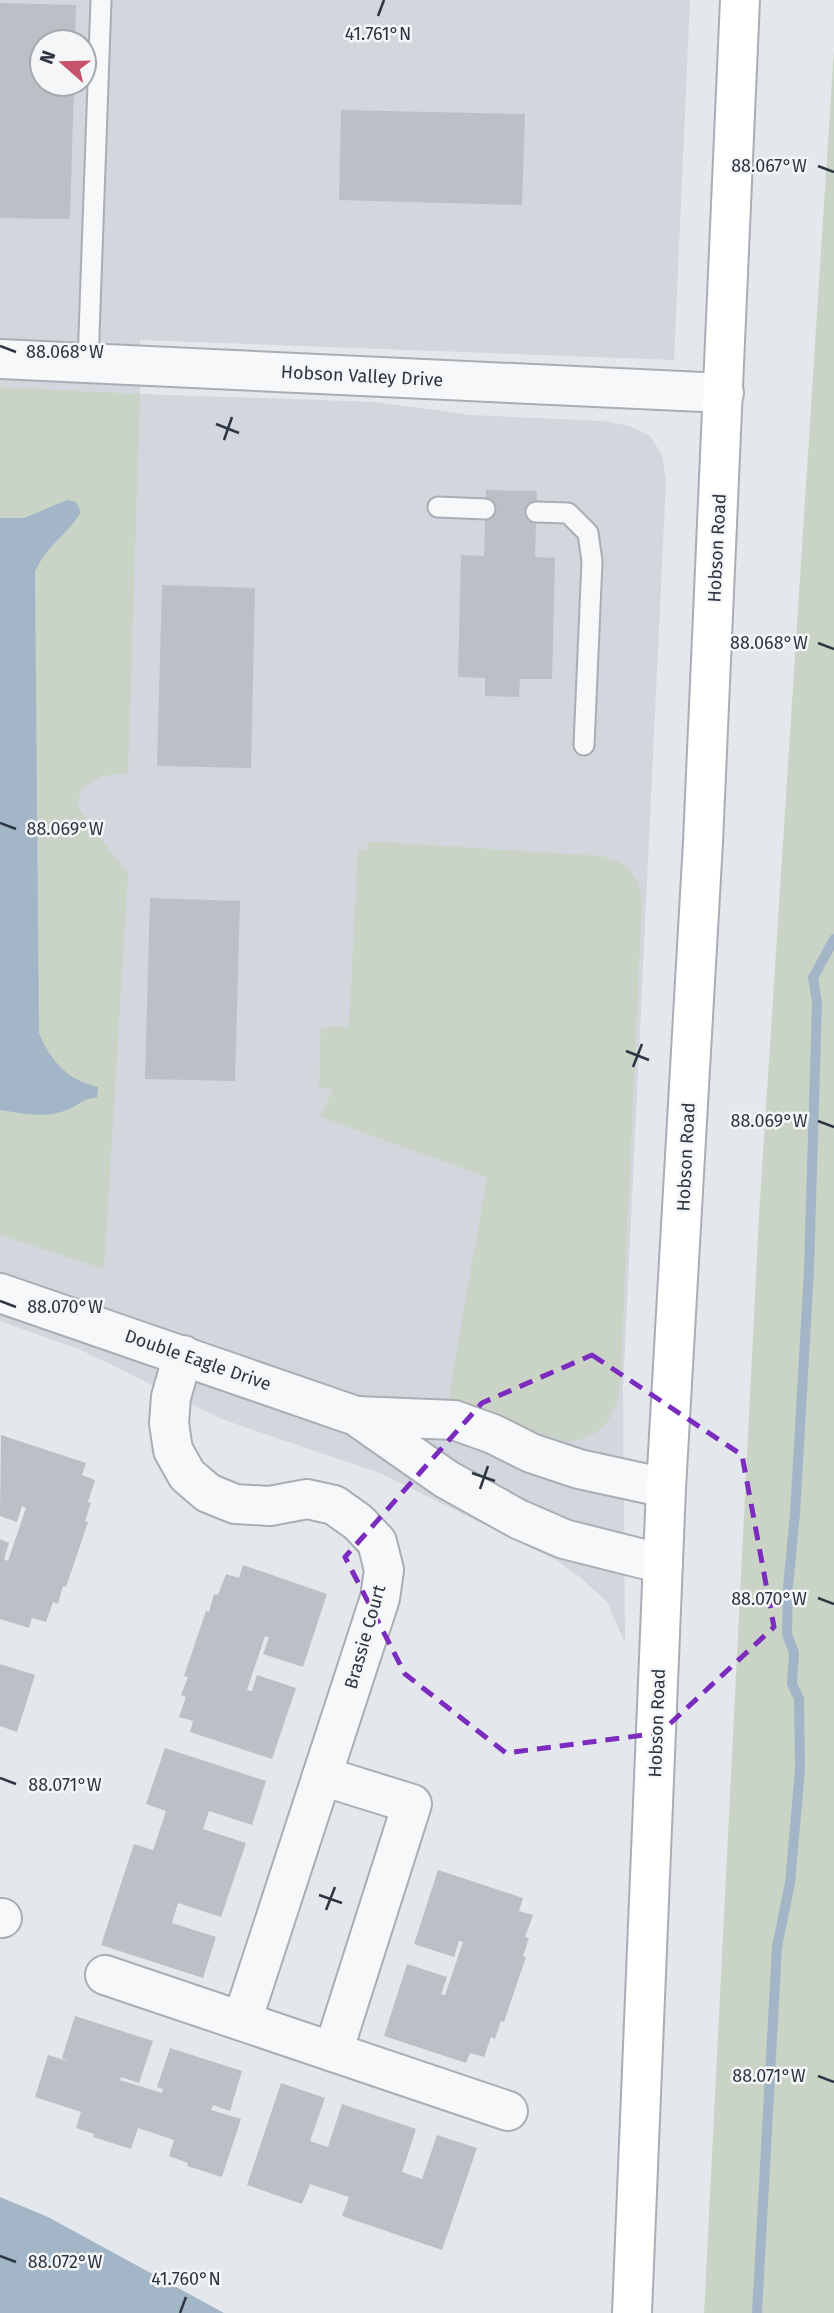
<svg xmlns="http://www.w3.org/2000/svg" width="834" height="2313" viewBox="0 0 834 2313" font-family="'Fira Sans',sans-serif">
	<rect width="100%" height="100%" fill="#e4e7eb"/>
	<path fill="#d2d6dd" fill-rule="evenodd" d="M 0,0 L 690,0 L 674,360 L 140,340 L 140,394 L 376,402 L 470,415 L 602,421 L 630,426 L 650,436 L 662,455 L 666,480 L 623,1389 L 625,1643 L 607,1602 L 580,1577 L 554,1559 L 380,1473 L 224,1420 L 81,1350 L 0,1321 ZM 42,42 L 84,42 L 84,84 L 42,84 Z"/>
	<g fill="#cad4c6">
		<polygon points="834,49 834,2313 704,2313 759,1216"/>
		<polygon points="0,387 140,394 128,773 102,776 83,787 77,803 85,818 128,874 104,1269 0,1235"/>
		<path d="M 365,841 L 601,856 C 629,863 638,874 642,901 L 620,1389 C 612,1422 602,1437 567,1442 L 448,1403 L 487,1177 L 320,1117 L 333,1090 L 319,1087 L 321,1027 L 349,1027 L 358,850 L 369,851 L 368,844 Z"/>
	</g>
	<g fill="#a2b6c8">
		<path d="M 67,500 L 76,502 L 81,512 C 67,536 46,545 35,572 L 39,1033 C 50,1061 69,1081 98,1087 L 97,1098 C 81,1098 75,1109 61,1112 C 41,1118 20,1113 0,1110 L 0,518 L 24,518 Z"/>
		<polygon points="0,2197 48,2217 224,2313 0,2313"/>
	</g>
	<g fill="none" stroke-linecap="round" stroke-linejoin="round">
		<polyline stroke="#a2b6c8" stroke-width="10" points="757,2313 777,1947 790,1883 800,1769 799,1699 792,1684 794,1653 787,1634 788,1587 795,1514 809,1270 817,1002 813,978 834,939"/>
	</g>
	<g fill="#bbc0c7">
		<polygon points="0,3 76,5 75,42 42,42 42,84 74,84 70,219 0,218"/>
		<polygon points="341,110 525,114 522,205 339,200"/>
		<polygon points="486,490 537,491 535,557 555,558 552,679 520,679 519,697 485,696 485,678 458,677 461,555 484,556"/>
		<polygon points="162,585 255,588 251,768 157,766"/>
		<polygon points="150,898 240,901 235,1081 145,1079"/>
		<polygon points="1,1435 86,1463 82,1475 95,1480 88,1502 91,1503 85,1521 88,1522 66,1587 63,1586 58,1604 53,1602 46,1622 32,1618 29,1628 0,1619 0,1539 9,1543 4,1559 8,1561 26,1508 22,1506 17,1522 0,1516"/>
		<polygon points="243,1565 327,1594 303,1667 263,1654 269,1638 265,1636 247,1690 252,1691 257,1675 296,1688 272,1759 190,1732 193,1721 179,1717 186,1697 181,1695 188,1677 184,1676 206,1611 209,1612 214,1594 218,1595 226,1574 239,1578"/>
		<polygon points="0,1664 35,1675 17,1732 0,1726"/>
		<polygon points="165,1748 266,1781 252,1825 209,1811 203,1829 246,1843 221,1917 178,1903 172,1923 216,1937 203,1978 101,1945 134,1844 153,1850 166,1811 146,1804"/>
		<polygon points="438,1870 523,1898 519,1911 533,1915 525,1937 529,1938 523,1956 526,1957 504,2022 501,2021 495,2039 491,2037 484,2057 470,2053 466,2063 384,2036 407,1964 447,1977 441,1994 445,1995 463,1942 459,1941 454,1957 414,1944"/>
		<polygon points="75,2016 153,2041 139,2083 121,2077 120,2080 162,2093 163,2089 157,2087 170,2048 242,2071 230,2111 213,2105 211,2110 241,2119 222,2177 187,2166 188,2163 169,2156 174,2140 138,2128 131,2149 93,2137 94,2134 76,2128 81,2112 35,2097 48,2055 68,2061 62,2058"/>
		<polygon points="281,2083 325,2098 310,2141 328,2147 342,2104 416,2129 402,2172 422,2179 437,2135 477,2148 442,2250 342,2216 349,2197 310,2184 302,2204 247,2185"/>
	</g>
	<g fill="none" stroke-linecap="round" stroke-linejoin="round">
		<defs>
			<g id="service">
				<polyline points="88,363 101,0"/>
				<polyline points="438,507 485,509"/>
				<polyline points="536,512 568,513 588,533 592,561 584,745"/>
			</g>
			<g id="minor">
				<polyline points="0,359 724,393"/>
				<polyline points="0,1293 356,1416 446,1479 518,1519 564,1539 663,1564"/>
				<polyline points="183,1355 171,1397 169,1423 173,1450 187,1475 208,1493 235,1504 270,1506 307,1499 334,1505 358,1522 377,1542 384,1570 380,1598 242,2021"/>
				<polyline points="356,1416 454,1420 493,1434 531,1453 579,1469 666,1488"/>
				<polyline points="322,1776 412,1804 333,2052"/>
				<polyline points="0,1918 2,1918"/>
				<polyline points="105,1975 508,2111"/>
			</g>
			<polyline id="secondary" points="632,2313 666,1488 703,842 740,0"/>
		</defs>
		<use href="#service" stroke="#a9aeb5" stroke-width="23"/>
		<use href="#minor" stroke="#a9aeb5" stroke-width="42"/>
		<use href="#secondary" stroke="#a9aeb5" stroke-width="42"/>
		<use href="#service" stroke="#f7f8f9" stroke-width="19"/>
		<use href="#minor" stroke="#f7f8f9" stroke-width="38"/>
		<use href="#secondary" stroke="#fff" stroke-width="38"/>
	</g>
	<path fill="none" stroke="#7b2cbf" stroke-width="5" stroke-dasharray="14 9" stroke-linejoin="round" d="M 592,1355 L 742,1455 L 774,1627 L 660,1733 L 506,1753 L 405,1674 L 345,1557 L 482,1403 Z"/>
	<path fill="none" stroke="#2d3542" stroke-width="2.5" d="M 378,16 L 384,0M 818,166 L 834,172M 0,346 L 16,352M 216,424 L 239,433M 224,440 L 232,417M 818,643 L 834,649M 0,823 L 16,829M 626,1051 L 649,1060M 633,1067 L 642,1044M 818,1121 L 834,1127M 0,1301 L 16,1307M 472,1473 L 495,1481M 480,1489 L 488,1466M 818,1598 L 834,1604M 0,1778 L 16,1784M 319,1895 L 342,1903M 326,1910 L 335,1887M 818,2076 L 834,2082M 0,2256 L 16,2262M 180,2313 L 186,2297"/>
	<g text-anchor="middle" stroke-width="5" stroke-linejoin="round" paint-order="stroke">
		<g font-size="18" fill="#2d3542" stroke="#f4f6f8">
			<text transform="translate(362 376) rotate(3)" y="6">Hobson Valley Drive</text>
			<text transform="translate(717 548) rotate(-87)" y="6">Hobson Road</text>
			<text transform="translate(686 1157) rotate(-87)" y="6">Hobson Road</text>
			<text transform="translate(198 1360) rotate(19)" y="6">Double Eagle Drive</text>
			<text transform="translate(365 1637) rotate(-74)" y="6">Brassie Court</text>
			<text transform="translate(657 1723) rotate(-88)" y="6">Hobson Road</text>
		</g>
	</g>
	<g font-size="18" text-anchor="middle" fill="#2d3542" stroke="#f4f6f8" stroke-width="5" stroke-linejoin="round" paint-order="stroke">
		<text x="378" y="40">41.761°N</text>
		<text x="769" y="172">88.067°W</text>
		<text x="65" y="358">88.068°W</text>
		<text x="769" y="649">88.068°W</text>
		<text x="65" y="835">88.069°W</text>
		<text x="769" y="1127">88.069°W</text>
		<text x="65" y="1313">88.070°W</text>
		<text x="769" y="1605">88.070°W</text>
		<text x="65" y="1791">88.071°W</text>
		<text x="769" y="2082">88.071°W</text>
		<text x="65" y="2268">88.072°W</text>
		<text x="186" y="2285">41.760°N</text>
	</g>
	<g transform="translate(63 63) rotate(290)"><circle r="33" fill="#f4f6f8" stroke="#a4a9af" stroke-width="2"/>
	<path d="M0-5L12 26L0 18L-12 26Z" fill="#c65369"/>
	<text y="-10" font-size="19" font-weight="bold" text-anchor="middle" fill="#2d3542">N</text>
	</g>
</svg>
